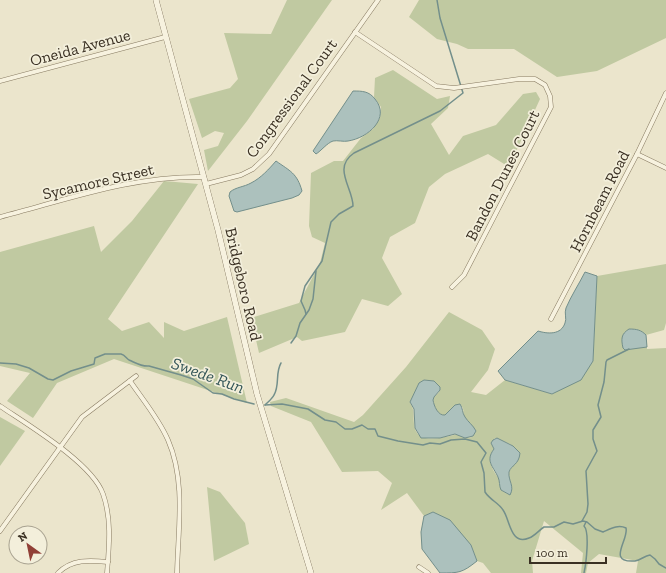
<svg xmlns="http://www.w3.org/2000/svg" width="666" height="573" viewBox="0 0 666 573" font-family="'Zilla Slab',serif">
	<rect width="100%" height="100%" fill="#ebe5cc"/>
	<g fill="#c0c9a1" fill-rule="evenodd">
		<polygon points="287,0 332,0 247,121 208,171 204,150 218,146 224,133 215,131 202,138 189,99 230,88 238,79 224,33 271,34"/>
		<polygon points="419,0 666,0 666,38 597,71 557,77 514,49 468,49 457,44 437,39 409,17"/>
		<polygon points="393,70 437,99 450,96 448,108 431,124 449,155 463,136 496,125 523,94 536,92 540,99 509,167 488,154 445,174 429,187 415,223 390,237 382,258 402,294 388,306 362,299 345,332 302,341 297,337 259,353 251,318 299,303 320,263 325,243 312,237 309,226 311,173 334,161 343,161 361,138 373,129 380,118 381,107 374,97 375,78"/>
		<polygon points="164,181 198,184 108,319 122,331 149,322 164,338 164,322 184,331 227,317 247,403 114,359 57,383 33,418 7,401 30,373 0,366 0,252 94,226 101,252 132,221"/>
		<path d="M 666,264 L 666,323 L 664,330 L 646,335 L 647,349 L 666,348 L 666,573 L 636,573 L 638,561 L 599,554 L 588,563 L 586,573 L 581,573 L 583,553 L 544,521 L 532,561 L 533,573 L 491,573 L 483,563 L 477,561 L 471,545 L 433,512 L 424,516 L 407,493 L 381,510 L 392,483 L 378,471 L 342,472 L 311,422 L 271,406 L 270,402 L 286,398 L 354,422 L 363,415 L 406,367 L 449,312 L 482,330 L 495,349 L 488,370 L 471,392 L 486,395 L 505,380 L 552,394 L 593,361 L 597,276 ZM 424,380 L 434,381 L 440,388 L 439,392 L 433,398 C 433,404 436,412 442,415 L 445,415 L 454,406 L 460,404 L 463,408 L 464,417 L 476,431 L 472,437 C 465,439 460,433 454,435 C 440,438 416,445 414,424 C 413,415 415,410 410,403 L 418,385 ZM 495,438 L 510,444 L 520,453 C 520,461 513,464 510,470 C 507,476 512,484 512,490 L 508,494 C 499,490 500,487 499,479 C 498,477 496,475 495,473 C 490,465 488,457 494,449 L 491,443 Z"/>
		<polygon points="0,417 25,431 0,466"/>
		<polygon points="207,487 220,492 245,523 249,544 214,561"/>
	</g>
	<g fill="#acc1bd" stroke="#738f8b">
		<path d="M 353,91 C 362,91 369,91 375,99 C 391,118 368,138 348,141 C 344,142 337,140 333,141 C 327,143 321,151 316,154 L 313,151 Z"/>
		<path d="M 276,161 C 290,171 297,173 302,191 L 299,195 L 292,198 L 237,212 L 234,211 L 229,196 L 230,192 C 236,187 244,187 251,183 C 261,178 269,169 276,161 Z"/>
		<path d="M 585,272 L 597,276 L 593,361 L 581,380 L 552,394 L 505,380 L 498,371 L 538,331 C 548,334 561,335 565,323 C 567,319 564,313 566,308 C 571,296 579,284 585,272 Z"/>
		<path d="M 629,329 C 637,329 641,330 646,335 L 647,347 L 625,350 L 623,348 C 621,339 621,334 629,329 Z"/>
		<path d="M 424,380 L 434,381 L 440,387 L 440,390 L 434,397 L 433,400 C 434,406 438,416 445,415 L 455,405 L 460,404 C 463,408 462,413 465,417 C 468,422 473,425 476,431 L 473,436 L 465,438 L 455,434 L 440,438 L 421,438 L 415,428 L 414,409 L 410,402 L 419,383 Z"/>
		<path d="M 497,438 L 513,446 L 520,453 C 519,465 511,465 509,472 C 508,481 515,486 510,495 L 501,490 C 499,486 500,481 498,477 C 493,466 485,461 494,449 L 491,443 L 493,440 Z"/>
		<path d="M 433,512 L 450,520 L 471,545 L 477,561 C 462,573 459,573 440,573 L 422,549 L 421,532 L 424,516 Z"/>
	</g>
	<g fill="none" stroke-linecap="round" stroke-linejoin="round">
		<g stroke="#738f8b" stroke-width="1.5">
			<path d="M 306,314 L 305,310 L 301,301 L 305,286 L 322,261 L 331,222 L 339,214 L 353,206 C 353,188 332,168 354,153 L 440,111 L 463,93 L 440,18 L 437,0"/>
			<polyline points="291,343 296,336 300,323 309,310 313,299 316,271"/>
			<path d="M 0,363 L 16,364 L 29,368 L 48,379 L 53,380 L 71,371 L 94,364 L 95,358 L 105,354 L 121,354 C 125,355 126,358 129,360 C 136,363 142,367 149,366 L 181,375 L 193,379 L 213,393 L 222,394 L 234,399 L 254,404"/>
			<path d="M 265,405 L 282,404 L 308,409 L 325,420 L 336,422 L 345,429 L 352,429 L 362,425 L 368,429 L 375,429 L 378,436 L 398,441 L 423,445 L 430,443 L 440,444 L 451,440 L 465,439 L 477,442 L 486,453 L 481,462 L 484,473 L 485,492 C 490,500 499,503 503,510 C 510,519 510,546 529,538 C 535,536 539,530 544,527 L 554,527 L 564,522 L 573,524 L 583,521 L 587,522 L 595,529 L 603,532 C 610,529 618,524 626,528 C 629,540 606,563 635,561 C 641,560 644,556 650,555 L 655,559 L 659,564 L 666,568"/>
			<path d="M 265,405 C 268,402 272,399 274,395 C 280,385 275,373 281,363"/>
			<polyline points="582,521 587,512 588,504 586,471 597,451 593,439 593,430 601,417 598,405 604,382 606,362 607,360 629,349"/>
			<path d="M 584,573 C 586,564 590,532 584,526 L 586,522"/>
		</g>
		<defs>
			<g id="street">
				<polyline points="355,32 436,86 454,88 519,79 535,79 545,85 550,96 551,107 464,275 452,287"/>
				<polyline points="0,81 165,37"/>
				<polyline points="637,154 666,168"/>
				<polyline points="206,184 241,175 253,169 269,154 378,0"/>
				<path d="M 0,217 C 66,200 134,175 204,177"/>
				<polyline points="551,319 637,154 666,93"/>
				<path d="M 130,381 C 143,400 159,419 168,440 C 186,481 178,529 177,573"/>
				<path d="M 0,406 C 28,425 92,463 103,494 C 112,519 109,547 107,573"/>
				<polyline points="0,531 82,417 136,376"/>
				<polyline points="419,567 428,573"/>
				<path d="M 58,573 C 72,559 89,560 108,562"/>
			</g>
			<polyline id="secondary" points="156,0 218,230 257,394 311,573"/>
		</defs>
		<use href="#street" stroke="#877a61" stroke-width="5"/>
		<use href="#secondary" stroke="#695b44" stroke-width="6"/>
		<use href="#street" stroke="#f7f2df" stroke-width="4"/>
		<use href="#secondary" stroke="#f7f2df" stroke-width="5.5"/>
	</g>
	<g text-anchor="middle" stroke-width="3.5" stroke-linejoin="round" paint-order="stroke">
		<g font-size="16" fill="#3a3023" stroke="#f3efdb">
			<text transform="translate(80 47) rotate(-15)" y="6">Oneida Avenue</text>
			<text transform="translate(291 98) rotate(-54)" y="6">Congressional Court</text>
			<text transform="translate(502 175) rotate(-63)" y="6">Bandon Dunes Court</text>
			<text transform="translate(98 181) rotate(-13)" y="6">Sycamore Street</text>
			<text transform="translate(599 201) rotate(-63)" y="6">Hornbeam Road</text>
			<text transform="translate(244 284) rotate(77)" y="6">Bridgeboro Road</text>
		</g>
		<g font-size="17" font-style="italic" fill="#345658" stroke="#f3efdb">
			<text transform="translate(208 375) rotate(20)" y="6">Swede Run</text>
		</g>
	</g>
	<g transform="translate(28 545) rotate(327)"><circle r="19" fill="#f3efdb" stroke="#a9a391"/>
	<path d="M0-3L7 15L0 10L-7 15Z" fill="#914037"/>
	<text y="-6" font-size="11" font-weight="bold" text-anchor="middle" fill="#3a3023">N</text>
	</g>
	<path d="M530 557v6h76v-6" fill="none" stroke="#3a3023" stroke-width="2"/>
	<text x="536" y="557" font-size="12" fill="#3a3023" stroke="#f3efdb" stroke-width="3" paint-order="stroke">100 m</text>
</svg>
